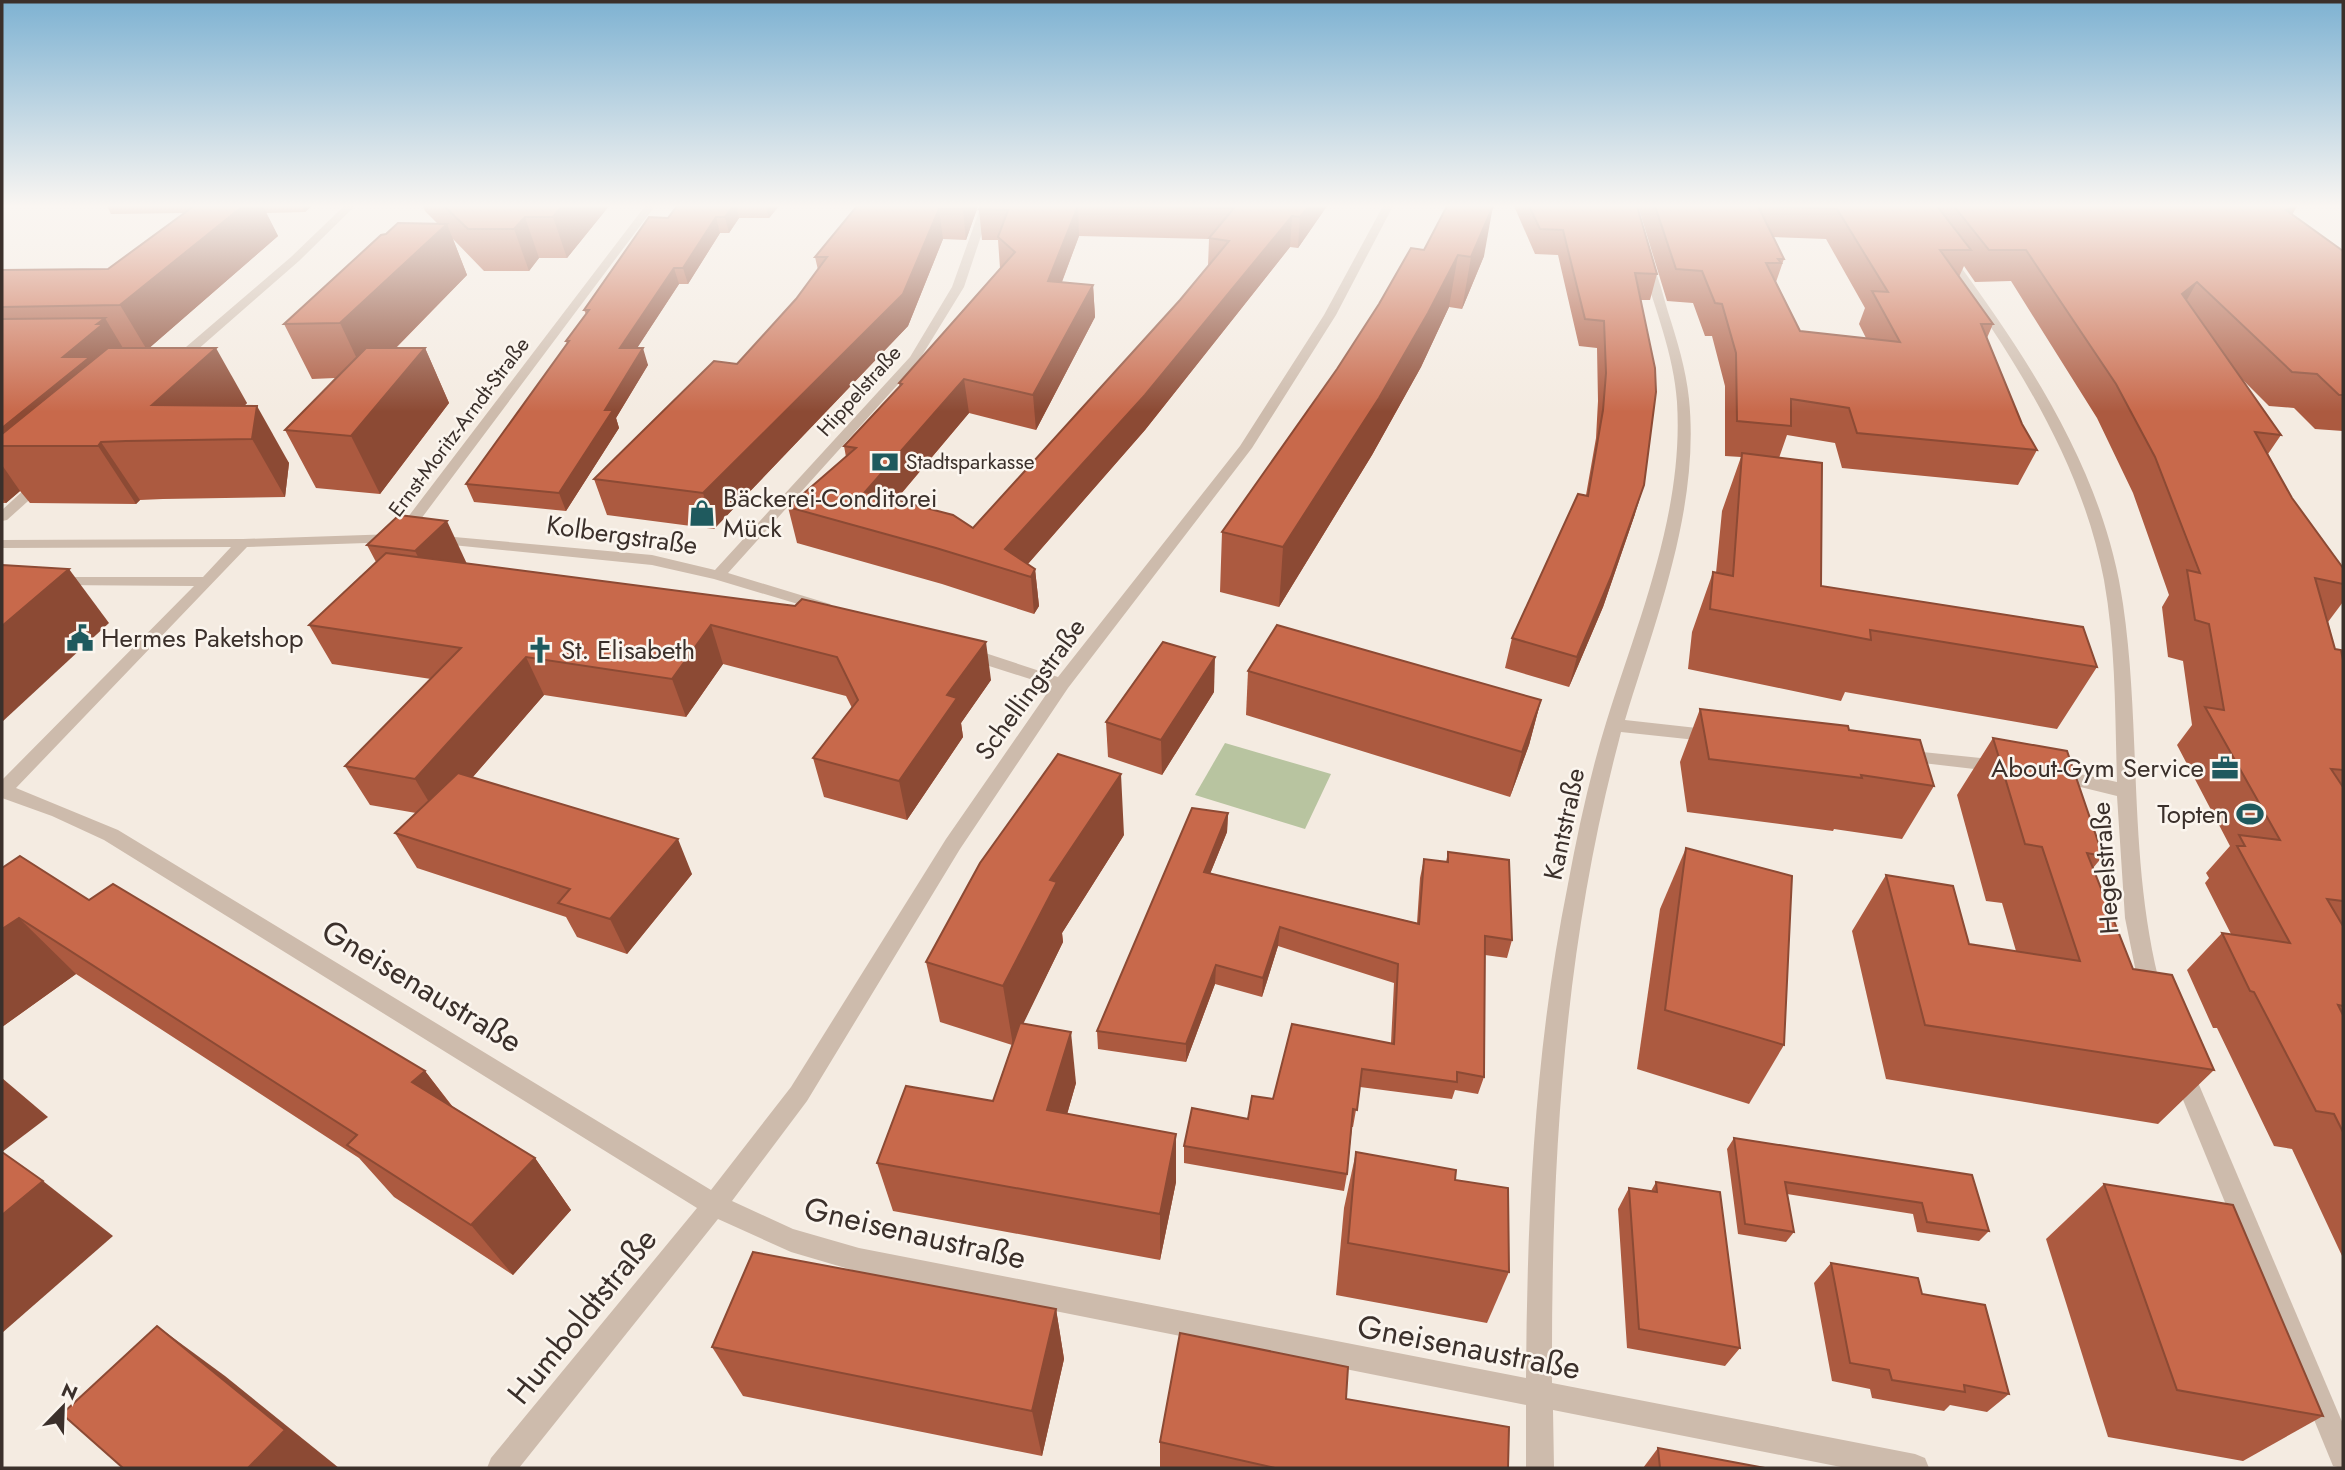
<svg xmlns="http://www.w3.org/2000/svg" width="2345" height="1470" viewBox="0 0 2345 1470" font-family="Jost,sans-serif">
	<rect width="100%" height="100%" fill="#f4ebe1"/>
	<polygon fill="#b8c4a0" points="1225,743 1331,774 1305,829 1195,795"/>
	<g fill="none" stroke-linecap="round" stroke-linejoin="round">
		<g fill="#cdbbac" fill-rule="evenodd">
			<polygon points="344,206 355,206 299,261 180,365 172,365 172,359 291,257"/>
			<path d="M 645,206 L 655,206 L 406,539 L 397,542 L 247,547 L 16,788 L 118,830 L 711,1190 L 791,1087 L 946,839 L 1052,686 L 961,657 L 959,653 L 961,649 L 973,649 L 1058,677 L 1240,446 L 1324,315 L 1383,206 L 1393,206 L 1336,315 L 1252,448 L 1068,688 L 960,849 L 807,1101 L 732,1201 L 793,1229 L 859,1248 L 1526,1378 C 1527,1212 1535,1047 1568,884 C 1578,830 1590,775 1606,723 C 1638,620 1684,513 1677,402 C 1674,355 1655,309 1642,264 L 1651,262 C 1659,277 1663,295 1668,312 C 1677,340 1686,369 1689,399 C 1700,508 1656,618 1625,720 L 1715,730 L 1724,736 L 1715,742 L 1621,732 L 1618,744 C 1563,953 1551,1168 1552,1383 L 1915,1454 L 1925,1458 L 1929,1468 L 1846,1468 L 1553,1410 L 1554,1468 L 1526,1468 L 1526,1405 L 859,1272 L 791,1252 L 718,1219 L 519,1468 L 487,1468 L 491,1458 L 697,1208 L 104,840 L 52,816 L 2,798 L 2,780 L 194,586 L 54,585 L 49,583 L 46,580 L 49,577 L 203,577 L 231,547 L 2,548 L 2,540 L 243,539 L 395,534 Z"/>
			<polygon points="981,206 991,206 964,287 918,362 728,573 830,604 832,607 830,610 818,610 714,579 652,565 432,543 425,539 432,535 652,555 715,570 910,357 952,287"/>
			<path d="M 1942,252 L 1950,252 C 2027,357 2104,471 2123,604 C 2142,733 2127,864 2162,992 L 2158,998 L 2151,1001 L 2144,998 L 2140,992 L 2125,918 L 2117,796 L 2052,780 L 2046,779 L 2043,774 L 2046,769 L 2052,768 L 2117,782 C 2115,715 2116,647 2104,580 C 2081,458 2011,354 1941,254 Z"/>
			<polygon points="42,477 47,478 47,484 7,520 2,521 2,510 37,478"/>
			<polygon points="1903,750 2000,760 2006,761 2009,766 2006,771 2000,772 1897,760 1894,756 1897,752"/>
			<polygon points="2183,1063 2191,1066 2194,1073 2343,1424 2343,1468 2333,1466 2172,1073 2175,1066"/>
		</g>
	</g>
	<g fill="#ac5a40" fill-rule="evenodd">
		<polygon points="107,206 312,206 305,212 266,213 278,236 149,348 247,403 244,406 289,463 285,497 163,499 140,500 136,504 30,503 20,491 6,503 2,503 2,270 108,269 184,213 111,214"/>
		<polygon points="423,206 609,206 567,258 539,258 529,271 484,271 453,239 467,275 396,348 425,348 449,403 380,494 316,488 285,430 335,378 312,379 284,324 386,234 438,224 425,211"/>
		<polygon points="677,206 779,206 769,218 739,218 729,233 720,233 688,284 679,284 637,348 648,365 616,418 619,428 566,511 474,502 466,484 567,344 566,341 586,314 584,310 668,218"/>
		<polygon points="857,206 978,206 966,240 943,239 908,326 714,529 607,515 594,479 737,364 796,299 818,270 815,257"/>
		<path d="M 981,206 L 1327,206 L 1298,248 L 1290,247 L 1145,430 L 1028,564 L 1035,569 L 1039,606 L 1034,614 L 942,584 L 797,543 L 788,507 L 846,457 L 844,446 L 900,387 L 899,383 L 1000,268 L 998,240 L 982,240 L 979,209 ZM 1079,236 L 1209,239 L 1208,266 L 1180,300 L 973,528 L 896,500 L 969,413 L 1036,430 L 1095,317 L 1093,285 L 1062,282 Z"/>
		<polygon points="1514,206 1637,206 1657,274 1650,300 1640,300 1635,514 1603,607 1569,687 1505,668 1512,638 1586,495 1596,438 1598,401 1597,348 1579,346 1558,255 1535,254"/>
		<path d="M 1638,206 L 2297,206 L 2292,215 L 2343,251 L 2343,431 L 2315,429 L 2294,408 L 2269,406 L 2238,375 L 2281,435 L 2268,454 L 2292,498 L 2343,568 L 2343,602 L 2328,622 L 2335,649 L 2343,660 L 2343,1258 L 2292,1149 L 2274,1146 L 2217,1028 L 2213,1028 L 2187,970 L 2222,933 L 2231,934 L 2205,883 L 2209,878 L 2206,873 L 2230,846 L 2177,745 L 2192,725 L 2183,661 L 2168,657 L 2162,607 L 2169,595 L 2133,493 L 2097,418 L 2011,281 L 1975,282 L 1964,266 L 1959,277 L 1993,324 L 1987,338 L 2022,424 L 2037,450 L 2018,485 L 1842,468 L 1835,443 L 1787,435 L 1779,458 L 1821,586 L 2097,667 L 2057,729 L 1845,692 L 1841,701 L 1688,669 L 1692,632 L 1713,572 L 1716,573 L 1722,511 L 1741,457 L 1725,456 L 1725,386 L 1712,336 L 1705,336 L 1693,303 L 1667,301 ZM 1773,237 L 1826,239 L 1865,308 L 1859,324 L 1866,338 L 1800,331 L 1776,282 L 1784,259 Z"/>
		<polygon points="1411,248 1484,256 1462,309 1449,307 1421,367 1372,455 1279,607 1220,592 1222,532 1337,369 1379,304"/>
		<polygon points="399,515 466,563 991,680 961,723 963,737 907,820 824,797 813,758 852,708 846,696 723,664 686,717 544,695 472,778 692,874 627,954 577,937 566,917 417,868 395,833 416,813 370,805 345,766 431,679 332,664 309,625 376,562 367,545"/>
		<polygon points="1248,671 1541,700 1529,745 1510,797 1246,715"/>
		<polygon points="1214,692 1162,775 1108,757 1106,722"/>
		<polygon points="1700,709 1849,730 1934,786 1902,839 1834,829 1833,831 1687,812 1680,762"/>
		<polygon points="1993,738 2103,856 2093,868 2133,969 2214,1070 2158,1124 1886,1079 1852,931 1886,875 1969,944 2016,951 2002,903 1986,901 1957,795"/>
		<polygon points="1228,813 1227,832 1210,874 1417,923 1420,878 1424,859 1446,862 1448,852 1512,940 1507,958 1485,955 1484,1077 1478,1094 1455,1090 1452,1099 1360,1087 1353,1127 1352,1127 1347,1174 1344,1191 1184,1163 1184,1146 1248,1119 1273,1099 1391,1043 1394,983 1278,946 1262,997 1215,984 1186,1062 1098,1049 1097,1031"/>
		<polygon points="1124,835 1062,933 1063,942 1023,1023 1076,1083 1067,1114 1176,1134 1176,1182 1160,1260 893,1211 877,1163 993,1101 1012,1045 940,1022 926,962"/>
		<polygon points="1686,848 1784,1045 1749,1104 1637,1069 1660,909"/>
		<polygon points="2,868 89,900 425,1071 453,1107 535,1158 571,1210 513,1275 394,1197 359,1158 76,974 2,1027"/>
		<polygon points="1734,1138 1972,1175 1989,1231 1979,1241 1917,1232 1913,1214 1787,1194 1794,1232 1786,1242 1738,1234 1727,1149"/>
		<polygon points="1356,1152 1455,1180 1509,1272 1487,1323 1336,1295 1344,1208"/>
		<polygon points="1656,1182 1740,1348 1725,1366 1627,1348 1618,1209 1629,1188 1651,1191"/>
		<polygon points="2104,1184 2323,1416 2243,1461 2108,1437 2046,1239"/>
		<polygon points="1831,1263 1922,1294 2009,1394 1987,1412 1950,1405 1944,1411 1872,1398 1870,1389 1832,1381 1814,1283"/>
		<polygon points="1056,1309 1064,1359 1042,1456 743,1396 712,1347"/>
		<polygon points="1346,1399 1508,1468 1160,1468 1160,1442"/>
		<polygon points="1658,1448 1765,1468 1643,1468"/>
	</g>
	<g fill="#8c4a34">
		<polygon points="243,206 263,206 278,236 147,350 120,305"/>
		<polygon points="302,206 312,206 305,212"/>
		<polygon points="562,206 609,206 567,258 553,217"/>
		<polygon points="733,206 736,206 739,218 729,233 725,217"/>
		<polygon points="766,206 779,206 769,218"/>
		<polygon points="964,206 978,206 966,240 963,209"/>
		<polygon points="1078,206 1079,236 1050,313 1048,281"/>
		<polygon points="1309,206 1327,206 1298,248 1300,217"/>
		<polygon points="1493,206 1484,256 1462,309 1471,257"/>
		<polygon points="2297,206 2279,237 2286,210"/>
		<polygon points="939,209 943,239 908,326 714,529 703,493"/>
		<polygon points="1292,216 1290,247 1145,430 1019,574 1005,549"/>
		<polygon points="525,217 539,258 529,271 514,229"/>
		<polygon points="716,217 720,233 688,284 683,268"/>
		<polygon points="447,224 467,275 366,378 340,323"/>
		<polygon points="1458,255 1449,307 1421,367 1372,455 1279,607 1283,547"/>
		<polygon points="674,268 679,284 626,365 620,348"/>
		<polygon points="2197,282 2179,314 2182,294"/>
		<polygon points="1093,285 1095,317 1036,430 1033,395"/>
		<polygon points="105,318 132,363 2,446 2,428 63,357"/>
		<polygon points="216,348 247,403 209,440 152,405"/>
		<polygon points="425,348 449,403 380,494 351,436"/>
		<polygon points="643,348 648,365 616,418 619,428 566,511 559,493 605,410"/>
		<polygon points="964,379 969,413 872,528 865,492"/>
		<polygon points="257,406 289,463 285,497 252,439"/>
		<polygon points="101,442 140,500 136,504 98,446"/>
		<polygon points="2,465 20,491 6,503 2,498"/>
		<polygon points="1644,485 1635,514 1603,607 1569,687 1577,657"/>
		<polygon points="447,521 467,564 437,594 415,551"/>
		<polygon points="69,569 109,623 2,722 2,626"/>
		<polygon points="1035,569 1039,606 1034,614 1031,577"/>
		<polygon points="711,625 723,664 686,717 672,679"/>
		<polygon points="986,642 991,680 961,723 963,737 907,820 899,781 947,695"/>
		<polygon points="526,657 544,695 438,817 415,779"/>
		<polygon points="1215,657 1214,692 1162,775 1161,740"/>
		<polygon points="1541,700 1529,745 1510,797 1522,752"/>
		<polygon points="1121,774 1124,835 1062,933 1063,942 1013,1045 1003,986 1050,880"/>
		<polygon points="1228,813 1227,832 1203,891 1204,872"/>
		<polygon points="678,839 692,874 627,954 610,919"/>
		<polygon points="19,918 76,974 2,1027 2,929"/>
		<polygon points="1280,927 1278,946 1262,997 1263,978"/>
		<polygon points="1216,965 1215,984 1186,1062 1186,1044"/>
		<polygon points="1071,1032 1076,1083 1054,1160 1047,1110"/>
		<polygon points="425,1071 466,1125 412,1082"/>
		<polygon points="2,1078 48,1117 2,1152"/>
		<polygon points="1176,1134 1176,1182 1160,1260 1160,1214"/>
		<polygon points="535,1158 571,1210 513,1275 471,1225"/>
		<polygon points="43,1181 113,1236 2,1333 2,1215"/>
		<polygon points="1056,1309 1064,1359 1042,1456 1032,1411"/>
		<polygon points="157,1326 225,1376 339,1468 248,1468"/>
	</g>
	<g fill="#c8694b" stroke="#8c4a34" stroke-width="2" fill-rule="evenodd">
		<polygon points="194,206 243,206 120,305 2,307 2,270 108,269"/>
		<polygon points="444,206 562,206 553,217 525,217 514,229 468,229"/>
		<polygon points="677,206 733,206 725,217 716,217 683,268 674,268 620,348 643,348 605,410 613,410 559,493 466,484 569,341 566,341 589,310 584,310 649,217 668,218"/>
		<polygon points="857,206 964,206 963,209 939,209 903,294 703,493 594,479 714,361 737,364 796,299 827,257 815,257"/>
		<path d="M 981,206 L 1309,206 L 1300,217 L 1292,216 L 1145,395 L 1005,549 L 1035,569 L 1031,577 L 936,548 L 788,507 L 856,448 L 844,446 L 902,384 L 899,383 L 1015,252 L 998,237 L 1008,210 L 979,209 ZM 1078,206 L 1234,208 L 1209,238 L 1229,241 L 1180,300 L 973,528 L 953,515 L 865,492 L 964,379 L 1033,395 L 1093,285 L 1048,281 Z"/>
		<polygon points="1447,206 1493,206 1471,257 1458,255 1428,313 1379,398 1283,547 1222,532 1337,369 1379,304 1411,248 1424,250"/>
		<polygon points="1529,206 1637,206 1657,274 1635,273 1655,368 1656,392 1644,485 1611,577 1577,657 1512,638 1578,494 1588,496 1603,410 1606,373 1604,321 1585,319 1563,230 1540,229"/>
		<polygon points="1655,206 1758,206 1784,259 1778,259 1781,263 1766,263 1800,331 1900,342 1872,291 1888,292 1837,209 1766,206 1937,206 1971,250 1940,250 1993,324 1981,324 2022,424 2037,450 1857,433 1849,408 1791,399 1791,426 1737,421 1736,353 1722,304 1715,303 1702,271 1676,269"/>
		<polygon points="1954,206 2297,206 2286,210 2343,251 2343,395 2339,395 2317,374 2292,372 2197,282 2182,294 2281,435 2255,432 2292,498 2343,568 2343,584 2315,578 2335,649 2341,650 2343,660 2343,770 2331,769 2343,787 2343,901 2327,899 2343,926 2343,1006 2338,1005 2343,1015 2343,1132 2334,1114 2316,1111 2254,992 2250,991 2222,933 2290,943 2237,846 2245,846 2239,835 2280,840 2205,707 2224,710 2209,624 2195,620 2187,570 2200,573 2155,457 2116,384 2026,250 1989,250"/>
		<polygon points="398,223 447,224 340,323 284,324 381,235 386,234"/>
		<polygon points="105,318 97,324 103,324 63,357 90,357 2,428 2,319"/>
		<polygon points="108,348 216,348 152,405 257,406 252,439 126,441 101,442 98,446 2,446 2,434"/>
		<polygon points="366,348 425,348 351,436 285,430"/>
		<polygon points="1742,453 1822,463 1821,586 2083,627 2097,667 1870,630 1871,640 1710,609 1713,572 1733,576"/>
		<polygon points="399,515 447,521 415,551 367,545"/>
		<polygon points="386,553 795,606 802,599 986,642 947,695 957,698 899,781 813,758 858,700 837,657 711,625 672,679 526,657 415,779 345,766 461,648 309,625"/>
		<polygon points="2,565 69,569 2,626"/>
		<polygon points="1277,625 1541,700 1522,752 1248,671"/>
		<polygon points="1163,642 1215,657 1161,740 1106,722"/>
		<polygon points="1700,709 1848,726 1849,730 1920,740 1934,786 1861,775 1862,778 1709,759"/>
		<polygon points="1993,738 2067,751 2103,856 2087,853 2133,969 2172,975 2214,1070 1925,1025 1886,875 1953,886 1969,944 2080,961 2042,847 2025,844"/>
		<polygon points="1058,754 1121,774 1050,880 1057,882 1003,986 926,962 980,863"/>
		<polygon points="458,773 678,839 610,919 558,903 570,889 395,833"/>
		<polygon points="1192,808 1228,813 1204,872 1419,924 1424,859 1448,862 1448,852 1509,860 1512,940 1485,936 1484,1077 1457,1072 1457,1082 1362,1069 1357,1110 1353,1109 1347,1174 1184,1146 1192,1108 1248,1119 1252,1096 1273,1099 1292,1024 1394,1044 1398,964 1280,927 1263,978 1216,965 1186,1044 1097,1031"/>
		<polygon points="1686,848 1792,876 1784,1045 1665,1010"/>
		<polygon points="20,856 89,900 113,884 425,1071 412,1082 535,1158 471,1225 347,1145 357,1135 19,918 2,929 2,868"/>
		<polygon points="1020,1023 1071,1032 1047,1110 1176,1134 1160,1214 877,1163 906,1086 993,1101"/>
		<polygon points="1734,1138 1972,1175 1989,1231 1927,1222 1922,1203 1785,1182 1794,1232 1745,1224"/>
		<polygon points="2,1152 43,1181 2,1215"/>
		<polygon points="1356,1152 1456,1170 1455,1180 1508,1188 1509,1272 1348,1243"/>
		<polygon points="1656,1182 1720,1192 1740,1348 1639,1329 1629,1188 1657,1192"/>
		<polygon points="2104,1184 2233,1205 2323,1416 2177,1390"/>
		<polygon points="753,1252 1056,1309 1032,1411 712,1347"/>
		<polygon points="1831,1263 1918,1278 1922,1294 1985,1305 2009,1394 1964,1385 1965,1392 1892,1380 1889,1370 1850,1363"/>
		<polygon points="157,1326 285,1430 248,1468 123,1468 62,1414"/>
		<polygon points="1180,1333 1348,1367 1346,1399 1509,1427 1508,1468 1275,1468 1160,1442"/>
		<polygon points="1658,1448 1765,1468 1660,1468"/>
	</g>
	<linearGradient id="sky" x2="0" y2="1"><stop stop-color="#7eb2d2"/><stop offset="0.5" stop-color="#faf6f2"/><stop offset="1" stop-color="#faf6f2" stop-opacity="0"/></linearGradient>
	<rect width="2345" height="412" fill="url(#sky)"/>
	<defs>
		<symbol id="bank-bare" viewBox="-9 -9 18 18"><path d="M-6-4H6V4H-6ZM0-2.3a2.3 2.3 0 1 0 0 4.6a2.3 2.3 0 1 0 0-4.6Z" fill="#1f5a5e" stroke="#fbf5ee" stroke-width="2.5" paint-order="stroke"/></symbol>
		<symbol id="shop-bare" viewBox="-9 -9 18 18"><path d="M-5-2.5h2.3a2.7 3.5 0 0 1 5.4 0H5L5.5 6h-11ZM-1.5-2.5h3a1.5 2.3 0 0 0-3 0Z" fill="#1f5a5e" stroke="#fbf5ee" stroke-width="2.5" paint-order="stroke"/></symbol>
		<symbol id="civic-bare" viewBox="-9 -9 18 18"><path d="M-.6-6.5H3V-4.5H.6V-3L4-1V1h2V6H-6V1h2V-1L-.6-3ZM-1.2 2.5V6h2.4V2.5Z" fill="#1f5a5e" stroke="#fbf5ee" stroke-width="2.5" paint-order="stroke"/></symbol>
		<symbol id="church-bare" viewBox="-9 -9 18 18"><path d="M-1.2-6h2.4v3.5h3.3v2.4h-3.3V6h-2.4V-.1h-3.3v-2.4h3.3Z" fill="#1f5a5e" stroke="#fbf5ee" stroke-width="2.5" paint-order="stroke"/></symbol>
		<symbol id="office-bare" viewBox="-9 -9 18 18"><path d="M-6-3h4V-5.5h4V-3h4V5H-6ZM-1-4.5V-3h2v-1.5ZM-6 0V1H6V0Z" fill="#1f5a5e" stroke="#fbf5ee" stroke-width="2.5" paint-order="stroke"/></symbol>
		<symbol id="stadium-bare" viewBox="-9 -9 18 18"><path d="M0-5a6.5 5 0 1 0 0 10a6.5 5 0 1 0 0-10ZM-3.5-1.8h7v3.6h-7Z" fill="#1f5a5e" stroke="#fbf5ee" stroke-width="2.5" paint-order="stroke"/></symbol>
	</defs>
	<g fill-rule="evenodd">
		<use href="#bank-bare" x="866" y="443" width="38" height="38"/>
		<use href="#shop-bare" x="683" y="494" width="38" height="38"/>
		<use href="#civic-bare" x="61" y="619" width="38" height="38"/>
		<use href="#church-bare" x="521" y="631" width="38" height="38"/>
		<use href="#office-bare" x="2206" y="749" width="38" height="38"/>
		<use href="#stadium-bare" x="2231" y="795" width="38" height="38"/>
	</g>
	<g text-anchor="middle" stroke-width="5" stroke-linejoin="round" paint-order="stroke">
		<g font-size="21" fill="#3b302b" stroke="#fbf5ee">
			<text transform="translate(859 391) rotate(-48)" y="7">Hippelstraße</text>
			<text transform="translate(459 427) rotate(-53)" y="7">Ernst-Moritz-Arndt-Straße</text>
		</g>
		<g font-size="21" fill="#3b302b" stroke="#fbf5ee" text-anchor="start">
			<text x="906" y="469">Stadtsparkasse</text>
		</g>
		<g font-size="26" fill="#3b302b" stroke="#fbf5ee" text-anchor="start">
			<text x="723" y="507">Bäckerei-Conditorei<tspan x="723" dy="30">Mück</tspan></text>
			<text x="101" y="647">Hermes Paketshop</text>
			<text x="561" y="659">St. Elisabeth</text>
			<text x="2204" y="777" text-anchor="end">About-Gym Service</text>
			<text x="2229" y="823" text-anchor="end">Topten</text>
		</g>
		<g font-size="26" fill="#3b302b" stroke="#fbf5ee">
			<text transform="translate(622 535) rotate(8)" y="9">Kolbergstraße</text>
			<text transform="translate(1030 689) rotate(-54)" y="9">Schellingstraße</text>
			<text transform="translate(1564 824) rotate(-78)" y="9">Kantstraße</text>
			<text transform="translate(2105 868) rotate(-94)" y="9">Hegelstraße</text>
		</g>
		<g font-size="32" fill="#3b302b" stroke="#fbf5ee">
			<text transform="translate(422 986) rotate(31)" y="11">Gneisenaustraße</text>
			<text transform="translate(915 1233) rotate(13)" y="11">Gneisenaustraße</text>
			<text transform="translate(582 1316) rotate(-51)" y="11">Humboldtstraße</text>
			<text transform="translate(1469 1347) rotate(11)" y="11">Gneisenaustraße</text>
		</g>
	</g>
	<rect width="2345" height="1470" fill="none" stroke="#3b302b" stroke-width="7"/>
	<g transform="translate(63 1407) rotate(23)" stroke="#fbf5ee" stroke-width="5" paint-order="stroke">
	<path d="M0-5L12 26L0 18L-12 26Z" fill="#3b302b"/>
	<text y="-10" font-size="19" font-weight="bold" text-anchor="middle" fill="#3b302b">N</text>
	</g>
</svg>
